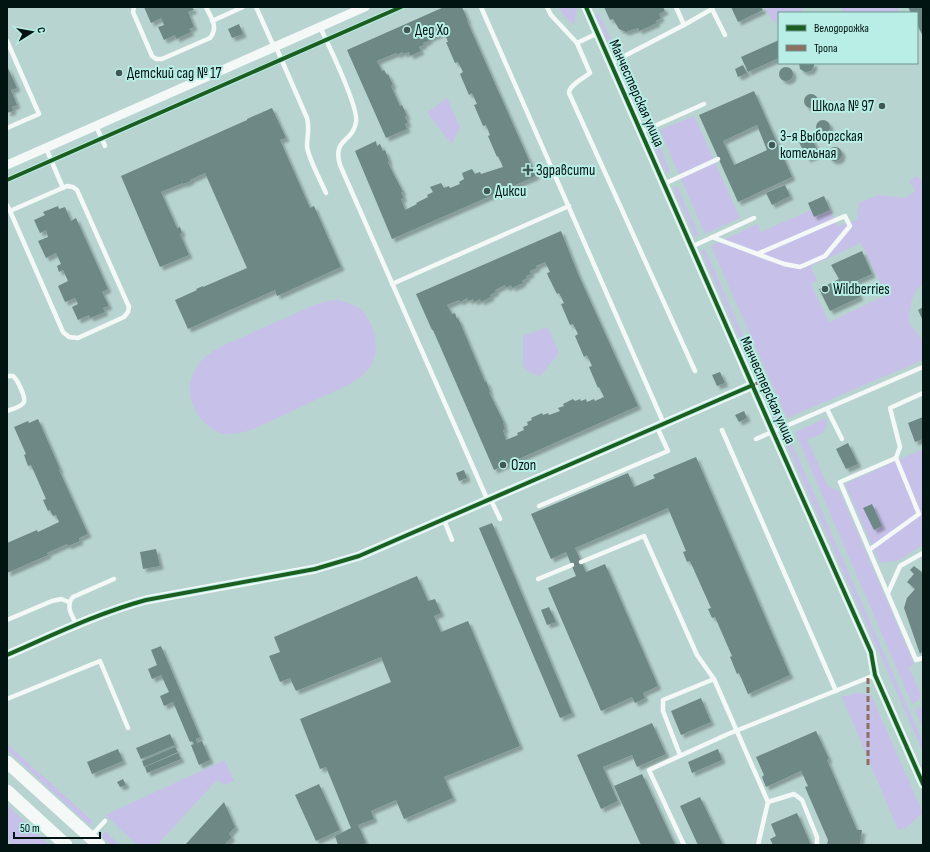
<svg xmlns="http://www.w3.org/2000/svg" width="930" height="852" viewBox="0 0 930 852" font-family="'Sofia Sans Condensed',sans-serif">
	<defs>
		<filter id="shadow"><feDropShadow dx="3.5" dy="3.5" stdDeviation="1" flood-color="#0004"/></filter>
	</defs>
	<rect width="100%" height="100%" fill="#b8d4d0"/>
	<g fill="#c7c1e9" fill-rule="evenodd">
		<polygon points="558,7 577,7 574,25 565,17"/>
		<polygon points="764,7 804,7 800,13 779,13 778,24 771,19"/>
		<polygon points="840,7 897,7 900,13 843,13"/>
		<polygon points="599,13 613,44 613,48 609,45 596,15"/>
		<polygon points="447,98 460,127 452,144 427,113"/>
		<polygon points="694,116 740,218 705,234 660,130"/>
		<polygon points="653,131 670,171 666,173 648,133"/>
		<path d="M 916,176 L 923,180 L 923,285 C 911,291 909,311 909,323 L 923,340 L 923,360 L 787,418 L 711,246 L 757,224 L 761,232 L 811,210 L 814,217 L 830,210 L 838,226 L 857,220 L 859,203 L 878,195 L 905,198 L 915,191 L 909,181 ZM 861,243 L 886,295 L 829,322 L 811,284 L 817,280 L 811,266 Z"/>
		<polygon points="677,186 699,235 695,237 673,188"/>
		<polygon points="705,249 782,423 778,425 701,251"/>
		<path d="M 338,300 C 345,302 353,304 359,308 C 375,321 381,348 371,366 C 366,374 357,379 350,384 L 256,428 C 245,432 232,436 220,433 C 216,432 213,429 210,427 C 186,410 183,378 204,358 C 216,347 232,342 247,335 C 269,325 292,315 314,305 L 327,301 Z"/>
		<polygon points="548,327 559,353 540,376 531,373 523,366 523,336"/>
		<path d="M 826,418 C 829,434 819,436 807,439 L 828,486 L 840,492 L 914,664 L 909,668 L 921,694 L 919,700 L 912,704 L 795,432 Z"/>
		<polygon points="787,432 923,742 923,752 782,434"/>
		<polygon points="923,449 923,545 899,560 880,563 845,484"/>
		<polygon points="857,693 871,695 923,813 906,828 898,830 842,697"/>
		<polygon points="923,706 923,728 915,710"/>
		<polygon points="7,744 93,821 89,825 7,750"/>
		<polygon points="225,760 234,781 224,785 217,780 157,845 138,845 105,815"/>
		<polygon points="7,805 50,845 12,845 7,840"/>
		<polygon points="105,831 120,845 111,845 101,836"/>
	</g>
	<g fill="#6d8885" fill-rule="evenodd" filter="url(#shadow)">
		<polygon points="144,7 192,7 194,10 188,12 194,27 189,29 191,32 176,39 175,35 164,40 158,27 164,25 161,18 151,23"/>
		<polygon points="444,7 462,7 468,21 467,21 536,176 392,239 355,151 376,141 377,146 380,144 383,151 385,150 389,161 388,162 391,169 403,192 401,193 404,198 401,199 405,210 417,204 416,203 428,197 427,195 433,192 430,187 441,183 444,188 449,186 450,188 460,184 459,182 464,179 462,173 472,169 475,174 480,172 481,174 503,167 498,156 497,157 488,136 490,135 486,125 483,126 474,105 477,104 472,93 469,95 460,74 463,72 458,62 455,63 446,42 448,42 444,32 428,39 429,41 423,43 424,45 419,47 421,51 410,56 409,52 403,54 402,52 397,55 396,53 389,56 377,61 382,71 384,70 387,75 388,74 393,85 391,86 400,106 402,105 407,116 405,117 408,123 405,124 407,129 386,138 347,50"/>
		<polygon points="604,7 663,7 665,11 659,14 661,18 656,21 657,23 639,31 638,28 626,32 619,29 613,19 610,20"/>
		<polygon points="731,7 761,7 763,10 738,22"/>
		<polygon points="908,7 923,7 923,33 922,34 917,25 917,13 911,13"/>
		<polygon points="239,24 243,34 232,38 228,29"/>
		<polygon points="779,40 779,58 748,72 741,57"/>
		<polygon points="799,63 814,63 814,66 811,71 805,72 800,69"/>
		<polygon points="743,65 747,73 738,77 735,69"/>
		<polygon points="7,66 17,88 11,90 17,105 12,107 13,111 7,113"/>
		<circle cx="786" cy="74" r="7"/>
		<path d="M 754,91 L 792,177 L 738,202 L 699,115 ZM 757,125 L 767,150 L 734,165 L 723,141 Z"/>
		<circle cx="811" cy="101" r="7"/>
		<polygon points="272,108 286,138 280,140 310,208 314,206 341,267 277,296 275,290 188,329 175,300 197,290 196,289 203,286 203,287 247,268 205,173 190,180 191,181 183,184 183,183 161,192 177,228 180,227 182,233 180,234 189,255 160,267 121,176 247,120 247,119"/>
		<circle cx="823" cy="127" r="7"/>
		<polygon points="811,136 819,154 807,159 799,142"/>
		<circle cx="835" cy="154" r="7"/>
		<polygon points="785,185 790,196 772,205 766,193"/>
		<polygon points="824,196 830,210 814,217 808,203"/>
		<polygon points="58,206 59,209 65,207 71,221 76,218 108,289 102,292 109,306 103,308 105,312 90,318 89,315 78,320 72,307 78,304 75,298 65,302 58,286 68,281 63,270 59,272 57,266 61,264 56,253 46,258 38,241 48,237 46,230 40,233 34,220 45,215 43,212"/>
		<path d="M 561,231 L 578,274 L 638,406 L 494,470 L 433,330 L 432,330 L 416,294 ZM 545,262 L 550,272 L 547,273 L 548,276 L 557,294 L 559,293 L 564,303 L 561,304 L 570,325 L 573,324 L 578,334 L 575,336 L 584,357 L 587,355 L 592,366 L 589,367 L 598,388 L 599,387 L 604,397 L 595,401 L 594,399 L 587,402 L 586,399 L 581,401 L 580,399 L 575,401 L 573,399 L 563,404 L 564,406 L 558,408 L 560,411 L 549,415 L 548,413 L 543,415 L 542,413 L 531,418 L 532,420 L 527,422 L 528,425 L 523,427 L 524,430 L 517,433 L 518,435 L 506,440 L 503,430 L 505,429 L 503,423 L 504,423 L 489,392 L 490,392 L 487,383 L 486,381 L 485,382 L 458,318 L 457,319 L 455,313 L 452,314 L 447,305 L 459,300 L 460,302 L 467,298 L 468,301 L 473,299 L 474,302 L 480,299 L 481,302 L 491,297 L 490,295 L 496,292 L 495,290 L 505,285 L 506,288 L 511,285 L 512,288 L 523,283 L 522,281 L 527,278 L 526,276 L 531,274 L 530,271 L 537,268 L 536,266 Z"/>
		<polygon points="862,251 872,274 852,283 854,286 855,286 860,297 830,311 819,289 839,279 831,265"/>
		<polygon points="923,307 923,321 918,310"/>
		<polygon points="720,372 725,383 717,386 712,375"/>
		<polygon points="744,411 747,418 739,422 735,415"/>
		<polygon points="923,417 923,439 915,442 908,423"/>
		<polygon points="38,419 60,469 59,470 88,534 79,538 80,541 68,546 67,544 47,553 48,555 7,573 7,543 37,530 38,532 59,522 56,515 53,516 50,510 48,511 43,500 46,499 31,465 28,466 24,455 26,454 14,427 28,421 29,423"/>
		<polygon points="848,443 858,464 846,469 836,449"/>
		<polygon points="696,457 790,675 748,694 739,673 737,674 730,657 732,656 715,617 712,618 708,609 711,608 690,561 687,562 683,552 686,551 668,508 575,548 586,572 605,564 658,686 643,693 645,698 635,703 632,697 601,711 548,588 576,576 566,552 551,559 531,514 628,473 634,487 655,478 653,475"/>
		<polygon points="464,470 467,478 459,481 456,473"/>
		<polygon points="872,504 882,526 874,530 863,508"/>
		<polygon points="492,523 572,713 560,718 479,528"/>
		<polygon points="156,549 160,566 143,569 140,552"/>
		<polygon points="914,566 923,573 923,650 920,654 904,608 907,598 915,589 907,582 914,574 910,570"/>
		<polygon points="417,576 428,601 435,599 441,613 434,616 441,632 468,621 520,746 444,777 453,798 404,819 396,800 371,811 374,819 358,825 366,843 360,845 338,845 335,836 351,828 326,767 320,769 300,719 391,682 381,657 296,691 290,678 280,682 269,656 280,652 274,637"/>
		<polygon points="549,607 556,622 547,625 541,610"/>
		<polygon points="161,646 200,737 196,739 197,743 202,741 210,760 199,765 191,745 194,744 192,741 190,742 173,702 164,706 160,696 169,692 161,675 152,679 148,669 157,665 151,650"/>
		<polygon points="701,698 711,722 681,735 671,711"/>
		<polygon points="652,723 666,754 637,767 632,755 603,767 618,801 601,809 577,755"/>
		<polygon points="816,731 829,759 827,760 857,830 862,830 860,845 827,845 828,840 805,787 808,786 801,771 766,787 762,777 764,775 756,757"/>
		<polygon points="170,734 175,745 141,759 136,748"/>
		<polygon points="175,747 178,752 144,767 142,761"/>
		<polygon points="118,749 123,761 92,774 87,762"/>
		<polygon points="718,749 722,760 692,773 688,762"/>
		<polygon points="178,753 181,759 147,773 145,767"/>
		<polygon points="642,774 675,845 641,845 614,786"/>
		<polygon points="123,779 126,785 120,787 117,782"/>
		<polygon points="319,784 340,830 316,841 295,795"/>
		<polygon points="700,797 723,845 698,845 680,806"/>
		<polygon points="224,802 235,827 229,834 232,837 224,845 185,845"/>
		<polygon points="797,813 811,845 773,845 770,839 776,836 771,824"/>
	</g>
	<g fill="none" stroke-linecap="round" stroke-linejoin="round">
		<g stroke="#f4f9f8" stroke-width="4.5">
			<path d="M 134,7 L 133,12 L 152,56 L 156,59 L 162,59 L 210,38 C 219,27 211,18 206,7"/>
			<polyline points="256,7 274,47"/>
			<polyline points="481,7 664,424"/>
			<polyline points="547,7 551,15 577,43 598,33"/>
			<polyline points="676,7 684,25"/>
			<polyline points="712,9 725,35"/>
			<polyline points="212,21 243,7"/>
			<path d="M 320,27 C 328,44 359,107 356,122 C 353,143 332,138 340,165 L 488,501"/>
			<polyline points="7,41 39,114 7,128"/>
			<path d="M 577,43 L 590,73 C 584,78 569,85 569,93 L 695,371"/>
			<path d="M 276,47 L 307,118 C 310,130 307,135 307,146 C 308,158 321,181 326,193"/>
			<polyline points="611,63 684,25 712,9 713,7"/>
			<polyline points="96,126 105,146"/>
			<polyline points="641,132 704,104"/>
			<polyline points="46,148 63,188"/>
			<polyline points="664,184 718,159"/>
			<polyline points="7,205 10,211 63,332 69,337 78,338 124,317 128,312 129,307 77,190 73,187 67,186 10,211"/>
			<polyline points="712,237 784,264 800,267 825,256 850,226 845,216 757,254"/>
			<polyline points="691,247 754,218"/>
			<polyline points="392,284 569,206"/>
			<path d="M 7,376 L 13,376 C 17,379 26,397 24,402 C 22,407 12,409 7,411"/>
			<polyline points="923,393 890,408 900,447 896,458 840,482 916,660 923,658"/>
			<polyline points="827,409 842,439"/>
			<polyline points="722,430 836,691"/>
			<polyline points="756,439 923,367"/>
			<polyline points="491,500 500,519"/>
			<polyline points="539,506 668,451 657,427"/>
			<polyline points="444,520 452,540"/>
			<polyline points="869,550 919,514 896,458"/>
			<polyline points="581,562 644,536 697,655 714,679 768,802 758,845"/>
			<polyline points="538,579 572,565"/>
			<polyline points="888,593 900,566 923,553"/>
			<polyline points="7,620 52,601 61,599 69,602"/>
			<path d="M 76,624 C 72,615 65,606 73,597 L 114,579"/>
			<polyline points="7,699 100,661 128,728"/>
			<polyline points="680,755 663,711 663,700 714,679"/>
			<polyline points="768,802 794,794 802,800 817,837 817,845"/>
			<polyline points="91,836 105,821"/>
			<polyline points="684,845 649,770 728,734 875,675"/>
		</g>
		<g stroke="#f4f9f8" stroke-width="9">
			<polyline points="586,7 773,432 871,652 875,675 923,784"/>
			<polyline points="7,165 365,7"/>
			<path d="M 7,655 C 53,635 98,613 146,600 L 315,569 L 359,556 L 753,385"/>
		</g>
		<g stroke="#f4f9f8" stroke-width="13">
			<polyline points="7,762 99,845"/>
			<polyline points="7,791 66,845"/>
		</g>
		<g stroke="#8d6e63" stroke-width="3" stroke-dasharray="6 3" stroke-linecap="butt">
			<polyline points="753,385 765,380"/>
			<polyline points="868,678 868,765"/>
		</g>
		<defs>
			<g id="cycleway">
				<polyline points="586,7 773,432 871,652 875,675 923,784"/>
				<polyline points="7,180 401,7"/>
				<path d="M 7,655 C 53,635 98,613 146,600 L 315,569 L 359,556 L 753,385"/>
			</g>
		</defs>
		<use href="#cycleway" stroke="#b8eee6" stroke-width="6"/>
		<use href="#cycleway" stroke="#1b5e20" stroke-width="4"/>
	</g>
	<g fill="#415754" stroke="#b8eee6" stroke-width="1.5">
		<circle cx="407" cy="30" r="4"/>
		<circle cx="119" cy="73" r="4"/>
		<circle cx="882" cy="106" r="4"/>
		<circle cx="772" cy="145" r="4"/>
		<path d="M526 164h4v4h4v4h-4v4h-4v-4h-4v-4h4z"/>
		<circle cx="487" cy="191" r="4"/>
		<circle cx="825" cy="289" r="4"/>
		<circle cx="503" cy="465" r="4"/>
	</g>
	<g text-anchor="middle" stroke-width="4" stroke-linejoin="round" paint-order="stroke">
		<g font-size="15" fill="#011411" stroke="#b8eee6" text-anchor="start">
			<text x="415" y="35">Дед Хо</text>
			<text x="127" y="78">Детский сад № 17</text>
			<text x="874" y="111" text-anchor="end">Школа № 97</text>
			<text x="780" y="141">3-я Выборгская<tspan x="780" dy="17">котельная</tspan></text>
			<text x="536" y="175">Здравсити</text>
			<text x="495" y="196">Дикси</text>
			<text x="833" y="294">Wildberries</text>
			<text x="511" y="470">Ozon</text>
		</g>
		<g font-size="15" fill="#011411" stroke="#b8eee6">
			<text transform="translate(637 93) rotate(66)" y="5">Манчестерская улица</text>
			<text transform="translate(768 390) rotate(66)" y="5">Манчестерская улица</text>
		</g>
	</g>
	<rect width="930" height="852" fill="none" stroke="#011411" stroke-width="16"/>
	<rect x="778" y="12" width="140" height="52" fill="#b8eee6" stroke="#6f9791"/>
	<rect x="786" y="25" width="20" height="6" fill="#1b5e20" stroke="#6f9791"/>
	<text x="814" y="32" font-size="12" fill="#011411">Велодорожка</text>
	<rect x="786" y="45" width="20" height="6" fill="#8d6e63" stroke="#6f9791"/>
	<text x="814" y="52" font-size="12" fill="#011411">Тропа</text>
	<g transform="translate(32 32) rotate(79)" stroke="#b8eee6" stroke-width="3" paint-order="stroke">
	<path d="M0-3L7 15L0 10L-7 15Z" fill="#011411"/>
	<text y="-6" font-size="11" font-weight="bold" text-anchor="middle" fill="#011411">С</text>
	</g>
	<path d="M14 832v6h86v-6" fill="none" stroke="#011411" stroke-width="2"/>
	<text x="20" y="832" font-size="12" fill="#011411" stroke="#b8eee6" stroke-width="3" paint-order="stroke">50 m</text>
</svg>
